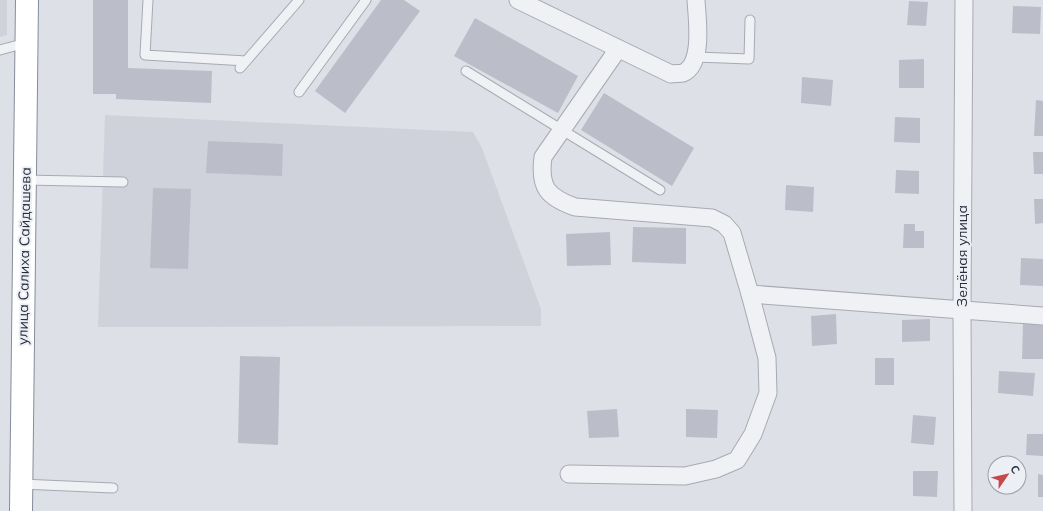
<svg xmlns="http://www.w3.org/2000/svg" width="1043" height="511" viewBox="0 0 1043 511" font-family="Mulish,sans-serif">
	<rect width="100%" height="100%" fill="#dde0e6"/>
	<g fill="#cfd2db">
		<polygon points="0,0 7,0 7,35 0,37"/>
		<polygon points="105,115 473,132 482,148 541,309 541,326 98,327"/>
	</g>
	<g fill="#bbbec9">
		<polygon points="93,0 128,0 128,68 212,71 211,103 116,99 116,94 93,94"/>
		<polygon points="381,0 404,0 420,11 345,113 315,91"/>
		<polygon points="909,1 928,2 926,26 907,25"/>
		<polygon points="1013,6 1041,7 1040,34 1012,33"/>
		<polygon points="475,18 578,76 558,113 454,56"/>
		<polygon points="924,59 924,88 899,88 899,60"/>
		<polygon points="802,77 833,80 831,106 801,103"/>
		<polygon points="604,93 694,148 672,186 581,130"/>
		<polygon points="1036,100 1043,101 1043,136 1034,136"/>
		<polygon points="895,117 920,118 920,143 894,142"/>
		<polygon points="208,141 283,144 282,176 206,173"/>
		<polygon points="1033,152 1043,152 1043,174 1034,174"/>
		<polygon points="896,170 919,171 919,194 895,193"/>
		<polygon points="786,185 814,187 813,212 785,210"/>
		<polygon points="153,188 191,189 188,269 150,268"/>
		<polygon points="1034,199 1043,199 1043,223 1035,224"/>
		<polygon points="904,224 915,224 915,231 924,231 924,248 903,248"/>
		<polygon points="633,227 686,228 686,264 632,262"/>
		<polygon points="610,232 611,265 567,266 566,234"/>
		<polygon points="1021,258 1043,259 1043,286 1020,285"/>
		<polygon points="836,314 837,344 812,346 811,316"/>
		<polygon points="930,319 930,341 902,342 902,320"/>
		<polygon points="1023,323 1043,324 1043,359 1022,359"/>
		<polygon points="240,356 280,357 278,445 238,443"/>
		<rect x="875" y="358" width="19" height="27"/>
		<polygon points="999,371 1035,373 1033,396 998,393"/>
		<polygon points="617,409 619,437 589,438 587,411"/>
		<polygon points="686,409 718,410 717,438 686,437"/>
		<polygon points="913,415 936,417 934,445 911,443"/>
		<polygon points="1027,434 1043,434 1043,456 1026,455"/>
		<polygon points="913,471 938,471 937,497 913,496"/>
		<polygon points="1038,474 1043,475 1043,497 1038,497"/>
	</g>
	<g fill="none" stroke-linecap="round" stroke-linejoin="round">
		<defs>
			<g id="lane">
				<polyline points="148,0 145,55 246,61"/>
				<polyline points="0,50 26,43"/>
				<polyline points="696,57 749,59 750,20"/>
				<polyline points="240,68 299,0"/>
				<polyline points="466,71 660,190"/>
				<polyline points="299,92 366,0"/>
				<polyline points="25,180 123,182"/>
				<polyline points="21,484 113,488"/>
			</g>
			<g id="street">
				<path d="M 518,0 L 671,74 C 675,73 680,74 683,73 C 704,64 697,18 696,0"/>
				<path d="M 618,49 L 543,157 C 539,187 547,197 575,207 L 712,218 L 724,224 L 732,233 L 750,294 L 1043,316"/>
				<polyline points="569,474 685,476 716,469 737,460 753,434 768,393 767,358 750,294"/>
				<polyline points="963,511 962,311 964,0"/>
			</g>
			<polyline id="highway" points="21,511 27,0"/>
		</defs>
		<use href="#lane" stroke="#a7aab3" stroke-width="11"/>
		<use href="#street" stroke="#a7aab3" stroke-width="19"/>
		<use href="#highway" stroke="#868c9c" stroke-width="24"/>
		<use href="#lane" stroke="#f0f1f5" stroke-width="9"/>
		<use href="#street" stroke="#f0f1f5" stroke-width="17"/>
		<use href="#highway" stroke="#fff" stroke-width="22"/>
	</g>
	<g text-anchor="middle" stroke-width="4" stroke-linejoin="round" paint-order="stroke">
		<g font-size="14" fill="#282c3c" stroke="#eceff4">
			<text transform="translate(24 256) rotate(-89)" y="5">улица Салиха Сайдашева</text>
			<text transform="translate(962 256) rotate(-90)" y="5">Зелёная улица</text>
		</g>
	</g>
	<g transform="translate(1007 475) rotate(56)"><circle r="19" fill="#eceff4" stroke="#9ea1aa"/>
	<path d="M0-3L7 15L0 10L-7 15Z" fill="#c6484b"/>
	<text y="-6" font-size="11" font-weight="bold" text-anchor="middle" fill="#282c3c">С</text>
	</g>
</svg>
